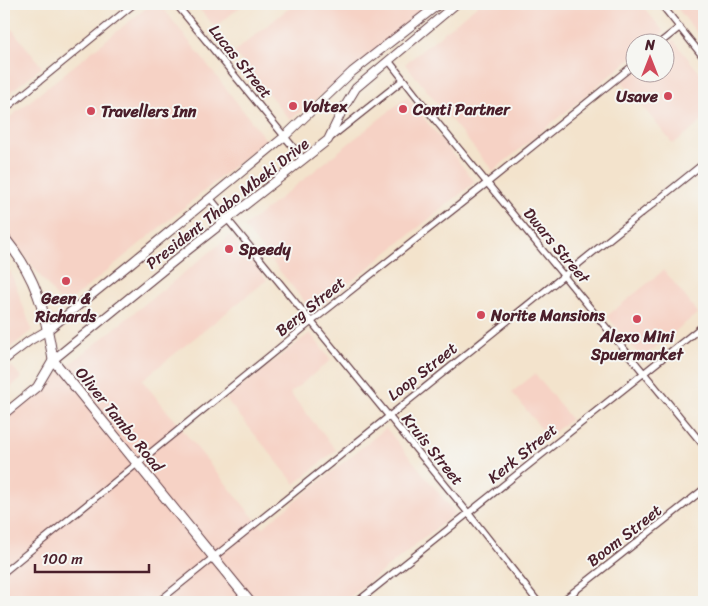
<svg xmlns="http://www.w3.org/2000/svg" width="708" height="606" viewBox="0 0 708 606" font-family="Sriracha,sans-serif">
	<rect width="100%" height="100%" fill="#f6f6f2"/>
	<filter id="ink" filterUnits="userSpaceOnUse"><feTurbulence type="fractalNoise" baseFrequency=".02" numOctaves="2"/><feDisplacementMap in="SourceGraphic" scale="10" xChannelSelector="R" yChannelSelector="G"/><feConvolveMatrix kernelMatrix="1 2 1 2 8 2 1 2 1" color-interpolation-filters="sRGB"/></filter>
	<filter id="wash" filterUnits="userSpaceOnUse"><feTurbulence type="fractalNoise" baseFrequency=".0096" numOctaves="4" result="noise"/><feDisplacementMap in="SourceGraphic" scale="20" xChannelSelector="R" yChannelSelector="G"/><feGaussianBlur stdDeviation="1.12" result="paint"/><feColorMatrix in="noise" values="0 0 0 0 0 0 0 0 0 0 0 0 0 0 0 0 0 1.4 0 .05"/><feComposite in="paint" operator="in"/></filter>
	<g filter="url(#wash)">
		<rect width="100%" height="100%" fill="#f3e3cc"/>
		<g fill="#f6d2c5">
			<polygon points="151,4 160,4 266,140 64,306 4,230 4,122"/>
			<polygon points="195,4 244,4 215,27"/>
			<polygon points="294,4 435,4 290,120 234,52"/>
			<polygon points="479,4 641,4 664,32 651,42 636,42 635,55 493,171 405,64"/>
			<polygon points="674,4 704,4 704,42"/>
			<polygon points="4,19 42,67 4,97"/>
			<polygon points="673,40 704,78 704,120 673,144 622,81 635,70 636,72 666,72 666,47"/>
			<polygon points="407,97 475,182 313,312 244,227"/>
			<polygon points="231,235 267,280 142,380 262,528 386,428 455,513 344,602 4,602 4,417"/>
			<polygon points="4,265 11,273 32,330 4,353"/>
			<polygon points="664,270 698,313 642,358 607,316"/>
			<polygon points="310,333 331,360 290,393 336,450 295,484 226,399"/>
			<polygon points="12,366 22,378 4,393 4,373"/>
			<polygon points="535,374 571,419 548,437 512,392"/>
		</g>
	</g>
	<g filter="url(#ink)">
		<g fill="none" stroke-linecap="round" stroke-linejoin="round">
			<defs>
				<g id="minor">
					<polyline points="176,4 303,159"/>
					<polyline points="661,4 704,58"/>
					<polyline points="661,42 680,27"/>
					<polyline points="389,61 436,121 704,446"/>
					<polyline points="4,110 134,4"/>
					<polyline points="330,138 403,80"/>
					<polyline points="210,198 469,514 538,602"/>
					<polyline points="4,572 311,322 487,183 636,63"/>
					<polyline points="158,602 704,163"/>
					<polyline points="357,602 704,325"/>
					<polyline points="561,602 704,489"/>
				</g>
				<g id="tertiary">
					<polyline points="4,360 29,341 48,330 130,264 284,137 352,72 439,4"/>
					<polyline points="4,414 37,387 53,360 183,254 328,140 342,111 356,88 456,4"/>
				</g>
				<path id="secondary" d="M 4,237 C 36,276 45,310 53,360 L 250,602"/>
			</defs>
			<use href="#minor" stroke="#633c43" stroke-width="8"/>
			<use href="#tertiary" stroke="#633c43" stroke-width="10"/>
			<use href="#secondary" stroke="#633c43" stroke-width="11"/>
			<use href="#minor" stroke="#fff" stroke-width="5.5"/>
			<use href="#tertiary" stroke="#fff" stroke-width="8"/>
			<use href="#secondary" stroke="#fff" stroke-width="9"/>
		</g>
	</g>
	<g fill="#d1495b" stroke="#f6f6f2" stroke-width="2">
		<circle cx="668" cy="96" r="5"/>
		<circle cx="293" cy="106" r="5"/>
		<circle cx="403" cy="109" r="5"/>
		<circle cx="91" cy="111" r="5"/>
		<circle cx="229" cy="249" r="5"/>
		<circle cx="66" cy="281" r="5"/>
		<circle cx="481" cy="315" r="5"/>
		<circle cx="637" cy="319" r="5"/>
	</g>
	<g text-anchor="middle" stroke-width="4" stroke-linejoin="round" paint-order="stroke">
		<g font-size="16" fill="#4a1f2b" stroke="#f6f6f2">
			<text transform="translate(241 61) rotate(51)" y="6">Lucas Street</text>
			<text transform="translate(227 203) rotate(-38)" y="6">President Thabo Mbeki Drive</text>
			<text transform="translate(557 245) rotate(50)" y="6">Dwars Street</text>
			<text transform="translate(310 306) rotate(-39)" y="6">Berg Street</text>
			<text transform="translate(422 371) rotate(-38)" y="6">Loop Street</text>
			<text transform="translate(120 419) rotate(51)" y="6">Oliver Tambo Road</text>
			<text transform="translate(433 449) rotate(51)" y="6">Kruis Street</text>
			<text transform="translate(522 453) rotate(-39)" y="6">Kerk Street</text>
			<text transform="translate(624 535) rotate(-38)" y="6">Boom Street</text>
		</g>
		<g font-size="16" font-weight="bold" fill="#4a1f2b" stroke="#f6f6f2" text-anchor="start">
			<text x="658" y="102" text-anchor="end">Usave</text>
			<text x="303" y="112">Voltex</text>
			<text x="413" y="115">Conti Partner</text>
			<text x="101" y="117">Travellers Inn</text>
			<text x="239" y="255">Speedy</text>
			<text x="66" y="304" text-anchor="middle">Geen &amp;<tspan x="66" dy="18">Richards</tspan></text>
			<text x="491" y="321">Norite Mansions</text>
			<text x="637" y="342" text-anchor="middle">Alexo Mini<tspan x="637" dy="18">Spuermarket</tspan></text>
		</g>
	</g>
	<rect width="708" height="606" fill="none" stroke="#f6f6f2" stroke-width="20"/>
	<g transform="translate(650 58)"><circle r="24" fill="#f6f6f2" stroke="#b1a0a2"/>
	<path d="M0-4L9 19L0 12L-9 19Z" fill="#d1495b"/>
	<text y="-8" font-size="14" font-weight="bold" text-anchor="middle" fill="#4a1f2b">N</text>
	</g>
	<path d="M35 564v8h114v-8" fill="none" stroke="#4a1f2b" stroke-width="2.5"/>
	<text x="42" y="564" font-size="15" fill="#4a1f2b" stroke="#f6f6f2" stroke-width="4" paint-order="stroke">100 m</text>
</svg>
